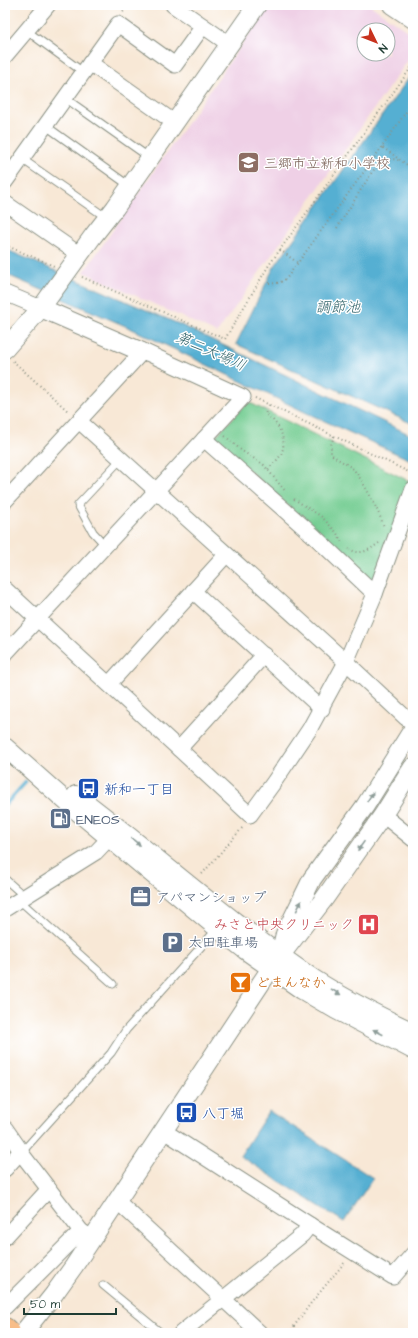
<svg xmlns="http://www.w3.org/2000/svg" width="418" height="1338" viewBox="0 0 418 1338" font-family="'Architects Daughter','Klee One',sans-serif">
	<rect width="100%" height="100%" fill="#fff"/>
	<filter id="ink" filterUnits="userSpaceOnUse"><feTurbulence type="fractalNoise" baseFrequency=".025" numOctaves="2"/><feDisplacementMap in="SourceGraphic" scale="8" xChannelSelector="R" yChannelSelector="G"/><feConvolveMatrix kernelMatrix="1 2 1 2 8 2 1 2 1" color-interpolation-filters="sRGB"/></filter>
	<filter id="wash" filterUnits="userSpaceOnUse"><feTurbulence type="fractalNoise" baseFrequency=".012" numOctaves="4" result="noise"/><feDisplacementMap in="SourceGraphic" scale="16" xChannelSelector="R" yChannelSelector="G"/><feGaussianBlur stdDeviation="0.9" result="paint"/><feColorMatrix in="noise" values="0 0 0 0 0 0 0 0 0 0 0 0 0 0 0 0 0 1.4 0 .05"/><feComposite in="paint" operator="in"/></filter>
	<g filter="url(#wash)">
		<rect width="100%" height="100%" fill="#f8e8d6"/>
		<path fill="#efd0e6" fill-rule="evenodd" d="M 269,5 L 370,5 L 413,35 L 413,53 L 217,333 L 84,272 ZM 364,30 L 388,30 L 388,54 L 364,54 Z"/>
		<polygon fill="#75cd93" stroke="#4a8564" points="248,402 411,482 376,579 369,580 214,438"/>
		<g fill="#55afd2" stroke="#3a7683">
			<polygon points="413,72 413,424 236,344 274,267"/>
			<polygon points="5,249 179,324 413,436 413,461 309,414 130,328 5,274"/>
			<polygon points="269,1111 373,1178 344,1222 240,1156"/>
		</g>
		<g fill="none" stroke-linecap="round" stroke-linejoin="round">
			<polyline stroke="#55afd2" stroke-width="3.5" points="5,805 26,782"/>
		</g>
	</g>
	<g filter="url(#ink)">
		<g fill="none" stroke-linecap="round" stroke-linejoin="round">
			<defs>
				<g id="service">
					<polyline points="27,31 83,72"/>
					<polyline points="65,98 150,158"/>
					<polyline points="46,126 131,187"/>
					<polyline points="22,159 107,218"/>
					<polyline points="105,545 93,532 78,505 121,459"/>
					<polyline points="5,879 24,896"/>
					<polyline points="19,900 113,984"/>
					<polyline points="21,1153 111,1053 126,1030 217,929"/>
					<polyline points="103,1285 161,1333"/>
				</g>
				<g id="minor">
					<polyline points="173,5 229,44"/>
					<polyline points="5,56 48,5"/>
					<polyline points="90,63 175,123"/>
					<polyline points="5,182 118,24 175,65 203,26"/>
					<polyline points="5,203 80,255"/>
					<polyline points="5,293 41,308"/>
					<polyline points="79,421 346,662 406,718 413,723"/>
					<polyline points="204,439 314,536 375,594"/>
					<polyline points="5,501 143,351 243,397 5,654"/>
					<polyline points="5,589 179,749"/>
					<polyline points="193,591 322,709"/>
					<polyline points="264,655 179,749 250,815 274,782 309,730 346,662 375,594 413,489"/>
					<polyline points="109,684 226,555"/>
					<polyline points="383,815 413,839"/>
					<polyline points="5,909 96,852 117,830"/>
					<polyline points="5,1128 21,1151 21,1153 81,1231 92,1238"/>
					<polyline points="164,1131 310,1225 302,1235 181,1333"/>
					<polyline points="5,1169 21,1151"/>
					<polyline points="117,1201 260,1333"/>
					<polyline points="310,1225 393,1277 413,1254"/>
					<polyline points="5,1237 49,1189"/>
					<polyline points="5,1307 81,1231"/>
				</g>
				<g id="tertiary">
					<polyline points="392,5 413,19"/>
					<polyline points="41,308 142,352"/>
					<polyline points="5,349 41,308 93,236 115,208 257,5"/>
					<polyline points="5,747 77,811 217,928 245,950 302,990 336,1010 413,1050"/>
					<path d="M 76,795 C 156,855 230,923 314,979 C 345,999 379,1016 413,1032"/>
					<polyline points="282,946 285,934 312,879 365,806 413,729"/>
					<polyline points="23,1333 54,1294 74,1266 271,968 324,899 383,815 413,767"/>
				</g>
				<polyline id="primary" points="5,1329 9,1333"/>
			</defs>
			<use href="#service" stroke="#8c9285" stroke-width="9"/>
			<use href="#minor" stroke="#8c9285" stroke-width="17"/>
			<use href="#tertiary" stroke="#8c9285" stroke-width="20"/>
			<use href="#primary" stroke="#8c9285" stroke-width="24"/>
			<g stroke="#8c9285" stroke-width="2" stroke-dasharray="1 3" stroke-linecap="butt">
				<polyline points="123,12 129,5"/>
				<polyline points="413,102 382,147 413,169"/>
				<path d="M 337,228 L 372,172 C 381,162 387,156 401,161"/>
				<polyline points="5,245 54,266"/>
				<polyline points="280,250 298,263"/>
				<polyline points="82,277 225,339 269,265 413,65"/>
				<path d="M 269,283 C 278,284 284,282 289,275 L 382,147"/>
				<polyline points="13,361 69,412"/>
				<polyline points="255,398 413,474"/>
				<polyline points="412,428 413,429"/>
				<polyline points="225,436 242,451 263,464 286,492"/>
				<path d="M 334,436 L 331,445 L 331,454 C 338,460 346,463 353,469 C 362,478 380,514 384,527"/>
				<path d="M 268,469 C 273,464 280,458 282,452 C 287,437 277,421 265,414 L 269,405"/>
				<polyline points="294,499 322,517 336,532 342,542"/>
				<path d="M 349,549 C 361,556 369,550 379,543"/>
				<polyline points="202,874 243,827"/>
				<polyline points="289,1333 311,1303 345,1262"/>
			</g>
			<use href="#service" stroke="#fff" stroke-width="7"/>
			<use href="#minor" stroke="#fff" stroke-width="15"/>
			<use href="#tertiary" stroke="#fff" stroke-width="18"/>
			<use href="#primary" stroke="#f8bd88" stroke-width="22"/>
		</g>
		<defs><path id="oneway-solid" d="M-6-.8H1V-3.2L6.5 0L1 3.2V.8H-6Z"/></defs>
		<g fill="#8f9e9a">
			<use href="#oneway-solid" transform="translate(370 797) rotate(-57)"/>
			<use href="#oneway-solid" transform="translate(136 842) rotate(39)"/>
			<use href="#oneway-solid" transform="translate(361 846) rotate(125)"/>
			<use href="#oneway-solid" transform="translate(299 906) rotate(-63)"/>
			<use href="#oneway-solid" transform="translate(336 992) rotate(31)"/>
			<use href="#oneway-solid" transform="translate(378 1032) rotate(-153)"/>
		</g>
	</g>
	<defs>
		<symbol id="school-square" viewBox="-11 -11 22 22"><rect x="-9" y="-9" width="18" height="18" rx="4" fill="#8d6e63" stroke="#fff"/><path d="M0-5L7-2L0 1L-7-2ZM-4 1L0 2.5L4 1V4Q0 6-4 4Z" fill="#fff"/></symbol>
		<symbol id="bus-square" viewBox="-11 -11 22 22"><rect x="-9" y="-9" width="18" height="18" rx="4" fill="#1a4fb4" stroke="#fff"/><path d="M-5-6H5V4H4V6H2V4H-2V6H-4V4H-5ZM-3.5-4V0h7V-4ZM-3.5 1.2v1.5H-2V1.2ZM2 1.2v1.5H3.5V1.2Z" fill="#fff"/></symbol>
		<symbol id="fuel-square" viewBox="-11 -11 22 22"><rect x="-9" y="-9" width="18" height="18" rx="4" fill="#5c6f8a" stroke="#fff"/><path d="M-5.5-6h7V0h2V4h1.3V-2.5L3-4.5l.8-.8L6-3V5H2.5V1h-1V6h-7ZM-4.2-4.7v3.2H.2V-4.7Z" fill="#fff"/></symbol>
		<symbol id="office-square" viewBox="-11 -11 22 22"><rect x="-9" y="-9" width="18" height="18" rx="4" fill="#5c6f8a" stroke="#fff"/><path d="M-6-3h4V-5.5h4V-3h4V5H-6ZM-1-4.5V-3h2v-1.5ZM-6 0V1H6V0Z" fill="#fff"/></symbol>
		<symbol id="hospital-square" viewBox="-11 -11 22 22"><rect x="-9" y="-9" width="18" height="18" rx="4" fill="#e0444e" stroke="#fff"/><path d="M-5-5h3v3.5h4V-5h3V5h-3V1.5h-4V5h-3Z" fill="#fff"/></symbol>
		<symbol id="parking-square" viewBox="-11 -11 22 22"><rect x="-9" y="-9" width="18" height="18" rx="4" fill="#5c6f8a" stroke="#fff"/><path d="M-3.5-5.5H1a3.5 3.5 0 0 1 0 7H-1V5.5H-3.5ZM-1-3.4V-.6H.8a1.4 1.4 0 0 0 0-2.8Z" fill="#fff"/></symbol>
		<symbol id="bar-square" viewBox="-11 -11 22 22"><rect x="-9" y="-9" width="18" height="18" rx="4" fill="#e8710a" stroke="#fff"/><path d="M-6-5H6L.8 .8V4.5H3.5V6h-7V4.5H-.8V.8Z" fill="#fff"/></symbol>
	</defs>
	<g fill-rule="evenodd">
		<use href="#school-square" x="236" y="150" width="25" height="25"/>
		<use href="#bus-square" x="76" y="776" width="25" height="25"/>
		<use href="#fuel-square" x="48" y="806" width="25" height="25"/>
		<use href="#office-square" x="128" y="884" width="25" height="25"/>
		<use href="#hospital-square" x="356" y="912" width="25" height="25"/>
		<use href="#parking-square" x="160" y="930" width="25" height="25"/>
		<use href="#bar-square" x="228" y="970" width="25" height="25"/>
		<use href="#bus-square" x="174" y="1100" width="25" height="25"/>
	</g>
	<g text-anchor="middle" stroke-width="3" stroke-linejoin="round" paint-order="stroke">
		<g font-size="14" fill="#785e54" stroke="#fff" text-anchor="start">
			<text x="264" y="168">三郷市立新和小学校</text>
		</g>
		<g font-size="14" fill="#164399" stroke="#fff" text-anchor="start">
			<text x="104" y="794">新和一丁目</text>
			<text x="202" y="1118">八丁堀</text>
		</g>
		<g font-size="14" fill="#4e5e75" stroke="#fff" text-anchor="start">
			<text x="76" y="824">ENEOS</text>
			<text x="156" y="902">アパマンショップ</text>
			<text x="188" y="947">太田駐車場</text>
		</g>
		<g font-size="14" fill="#be3a42" stroke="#fff" text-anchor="end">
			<text x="354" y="929">みさと中央クリニック</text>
		</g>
		<g font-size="14" fill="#c56008" stroke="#fff" text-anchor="start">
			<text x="256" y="987">どまんなか</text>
		</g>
		<g font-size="15" font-style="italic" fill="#32656b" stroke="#fff">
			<text x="338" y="312">調節池</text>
			<text transform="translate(211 351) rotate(24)" y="5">第二大場川</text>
		</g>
	</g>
	<rect width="418" height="1338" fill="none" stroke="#fff" stroke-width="20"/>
	<g transform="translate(376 42) rotate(133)"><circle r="19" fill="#ffffff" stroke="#a5b1ae"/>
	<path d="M0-3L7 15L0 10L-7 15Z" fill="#c8321e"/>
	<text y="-6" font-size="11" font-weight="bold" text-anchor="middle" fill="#1f3d34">N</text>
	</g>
	<path d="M24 1308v6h92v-6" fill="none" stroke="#1f3d34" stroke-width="2"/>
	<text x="30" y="1308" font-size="12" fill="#1f3d34" stroke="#ffffff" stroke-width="3" paint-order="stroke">50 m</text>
</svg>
